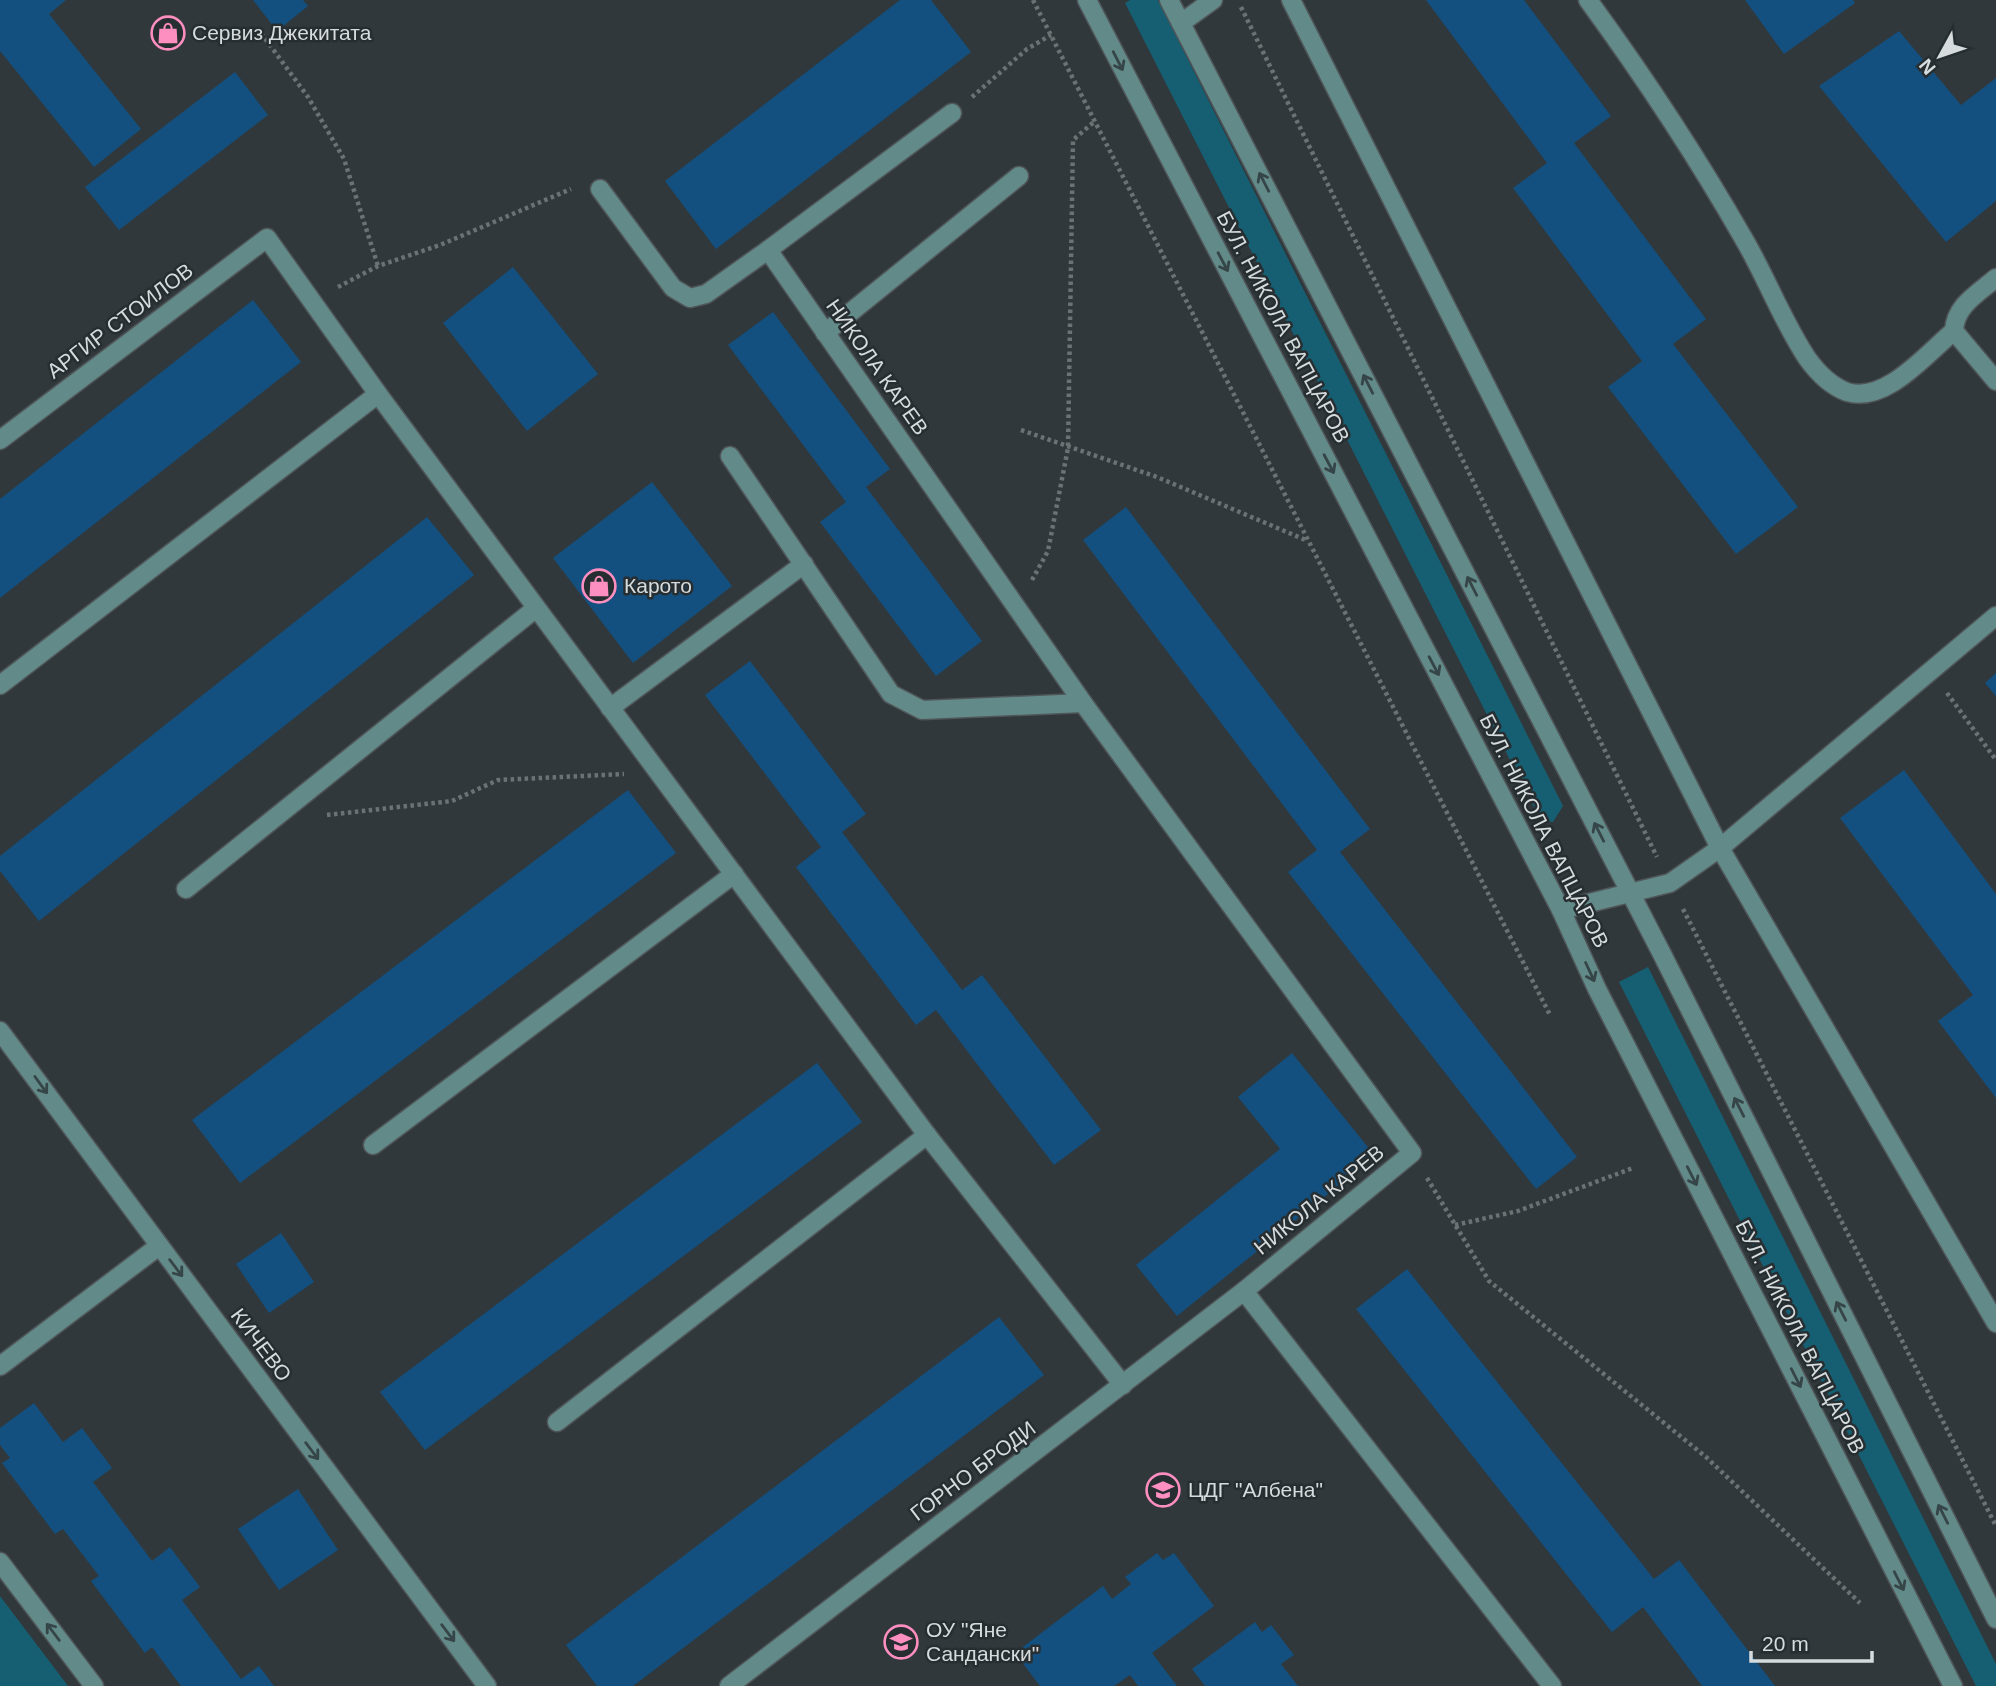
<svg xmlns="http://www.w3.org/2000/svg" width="1996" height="1686" viewBox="0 0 1996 1686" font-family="Arial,sans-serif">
	<rect width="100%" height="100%" fill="#31383b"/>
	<g fill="#165f72">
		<polygon points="1130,0 1158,0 1563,806 1553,822 1541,821 1125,3"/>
		<polygon points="1648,967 1996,1664 1996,1686 1976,1686 1619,982"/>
		<polygon points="0,1596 68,1686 0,1686"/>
	</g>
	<g fill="#13507f">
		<polygon points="0,0 66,0 49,14 141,129 94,167 0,51"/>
		<polygon points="253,0 303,0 308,6 277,31"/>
		<polygon points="900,0 931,0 971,52 716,249 665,181"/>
		<polygon points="1426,0 1524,0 1611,116 1574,143 1706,319 1673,344 1798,507 1736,554 1608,387 1642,361 1513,188 1547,163"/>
		<polygon points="1745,0 1853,0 1855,3 1784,54"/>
		<polygon points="1899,31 1961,105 1996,78 1996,201 1946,242 1819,86"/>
		<polygon points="235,72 268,115 119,230 85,187"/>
		<polygon points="513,267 598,374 527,431 443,323"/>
		<polygon points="253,300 301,362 0,598 0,499"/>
		<polygon points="773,312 890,469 866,487 982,641 936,676 820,522 846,502 728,345"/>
		<polygon points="652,482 732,586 633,663 553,558"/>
		<polygon points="1126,507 1370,829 1340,852 1577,1157 1536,1189 1288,872 1317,850 1083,540"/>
		<polygon points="427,517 474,575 39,921 0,871 0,856"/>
		<polygon points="750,661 866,814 842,832 962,990 982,975 1101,1130 1054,1165 936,1010 916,1025 796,867 821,847 705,695"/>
		<polygon points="1996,673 1996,696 1985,683"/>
		<polygon points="1904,770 1996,894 1996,1098 1938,1021 1973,995 1840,818"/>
		<polygon points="628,790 676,853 240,1183 192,1120"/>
		<polygon points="1292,1053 1375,1156 1177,1316 1136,1265 1280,1149 1238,1097"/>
		<polygon points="817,1063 862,1122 425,1450 380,1392"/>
		<polygon points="281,1233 314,1282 269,1313 236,1264"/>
		<polygon points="1407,1269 1654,1579 1679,1560 1775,1686 1702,1686 1643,1607 1612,1632 1356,1309"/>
		<polygon points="999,1317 1044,1375 633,1686 597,1686 566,1645"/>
		<polygon points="34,1403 63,1442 82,1428 112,1468 93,1482 152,1561 170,1547 200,1587 182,1600 241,1679 259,1666 274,1686 181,1686 152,1647 145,1653 91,1581 99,1576 63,1529 55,1534 2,1463 10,1458 0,1445 0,1428"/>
		<polygon points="298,1489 338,1550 279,1590 238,1529"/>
		<polygon points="1157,1553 1163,1560 1174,1553 1214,1606 1152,1653 1177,1686 1138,1686 1130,1675 1114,1686 1040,1686 1015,1653 1103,1586 1112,1599 1131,1584 1125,1577"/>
		<polygon points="1255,1622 1262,1632 1271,1625 1294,1655 1281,1664 1298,1686 1205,1686 1192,1669"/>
	</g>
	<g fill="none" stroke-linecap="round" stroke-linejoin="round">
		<defs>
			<g id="minor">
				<polyline points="1087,0 1561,910 1597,989 1953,1686"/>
				<polyline points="1169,0 1662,954 1996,1619"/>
				<polyline points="1291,0 1720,848 1996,1323"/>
				<path d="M 1588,0 C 1645,78 1697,157 1745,241 C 1767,279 1783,322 1807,358 C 1817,372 1831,386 1847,392 C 1886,404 1927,353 1954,331"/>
				<polyline points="1181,23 1213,0"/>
				<polyline points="600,189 673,288 690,298 706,294 768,250 1083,703 1412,1153 1244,1291 729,1686"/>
				<polyline points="768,250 952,113"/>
				<path d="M 1996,278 C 1977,294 1955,306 1954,331 L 1996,381"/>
				<polyline points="825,333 1019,176"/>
				<polyline points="378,394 927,1135 1123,1385"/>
				<polyline points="0,440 267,238 378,394 0,685"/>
				<polyline points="730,456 891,694 922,710 1083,703"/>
				<polyline points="610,708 804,564"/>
				<polyline points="186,889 535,609"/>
				<polyline points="1561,910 1670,883 1720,848 1996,616"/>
				<polyline points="0,1031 487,1686"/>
				<polyline points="373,1145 734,874"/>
				<polyline points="1244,1291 1552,1686"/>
				<polyline points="0,1366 159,1246"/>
				<polyline points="557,1422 927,1135"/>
				<polyline points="0,1562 94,1686"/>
			</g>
		</defs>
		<use href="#minor" stroke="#4f5558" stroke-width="21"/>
		<g stroke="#6b7274" stroke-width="4.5" stroke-dasharray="3.5 3.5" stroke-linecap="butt">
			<polyline points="1033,0 1550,1015"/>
			<polyline points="1241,7 1657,857"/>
			<polyline points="261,33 308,97 344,159 378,266"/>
			<polyline points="972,97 1027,49 1051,35"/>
			<polyline points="338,287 378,266 440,245 571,189"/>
			<polyline points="1021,430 1157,477 1308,541"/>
			<polyline points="1032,580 1048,551 1068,448 1073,140 1095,121"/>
			<polyline points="1947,693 1996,760"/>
			<polyline points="327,815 452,801 498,780 624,774"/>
			<polyline points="1683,909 1996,1526"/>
			<polyline points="1427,1178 1489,1281 1706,1457 1860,1603"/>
			<polyline points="1455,1225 1518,1211 1633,1168"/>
		</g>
		<use href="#minor" stroke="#628a89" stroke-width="18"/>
	</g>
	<defs><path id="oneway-shaft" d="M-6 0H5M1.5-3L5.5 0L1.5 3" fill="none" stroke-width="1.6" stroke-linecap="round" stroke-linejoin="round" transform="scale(1.75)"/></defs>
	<g stroke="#364547">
		<use href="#oneway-shaft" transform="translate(1118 61) rotate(63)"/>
		<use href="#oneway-shaft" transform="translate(1264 182) rotate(-117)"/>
		<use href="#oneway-shaft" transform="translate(1223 262) rotate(62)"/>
		<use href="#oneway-shaft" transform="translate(1368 384) rotate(-117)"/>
		<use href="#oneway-shaft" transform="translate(1329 464) rotate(62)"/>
		<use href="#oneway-shaft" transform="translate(1472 586) rotate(-117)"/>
		<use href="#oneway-shaft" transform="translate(1434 666) rotate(62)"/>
		<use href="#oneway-shaft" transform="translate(1599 832) rotate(-117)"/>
		<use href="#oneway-shaft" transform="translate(1590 972) rotate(65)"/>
		<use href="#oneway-shaft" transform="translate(41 1085) rotate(54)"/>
		<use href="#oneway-shaft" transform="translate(1739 1107) rotate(-117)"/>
		<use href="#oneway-shaft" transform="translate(1692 1176) rotate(63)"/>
		<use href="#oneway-shaft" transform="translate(176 1268) rotate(53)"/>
		<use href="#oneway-shaft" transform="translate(1841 1311) rotate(-117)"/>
		<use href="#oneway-shaft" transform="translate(1796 1378) rotate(63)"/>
		<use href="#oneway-shaft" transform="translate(312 1451) rotate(53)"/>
		<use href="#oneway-shaft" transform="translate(1943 1514) rotate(-117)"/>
		<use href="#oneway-shaft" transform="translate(1899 1581) rotate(63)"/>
		<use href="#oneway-shaft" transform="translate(53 1632) rotate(-127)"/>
		<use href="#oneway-shaft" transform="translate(448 1633) rotate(53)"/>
	</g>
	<defs>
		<symbol id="shop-ring" viewBox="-11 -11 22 22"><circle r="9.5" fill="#272e31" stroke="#fd8ec0" stroke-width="1.5"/><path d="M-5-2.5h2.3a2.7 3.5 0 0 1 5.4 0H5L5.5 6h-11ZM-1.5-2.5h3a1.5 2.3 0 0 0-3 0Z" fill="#fd8ec0"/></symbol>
		<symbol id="school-ring" viewBox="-11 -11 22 22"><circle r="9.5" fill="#272e31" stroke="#fd8ec0" stroke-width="1.5"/><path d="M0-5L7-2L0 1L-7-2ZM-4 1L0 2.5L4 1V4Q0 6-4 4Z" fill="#fd8ec0"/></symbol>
	</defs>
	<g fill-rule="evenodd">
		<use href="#shop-ring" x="149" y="14" width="38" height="38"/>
		<use href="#shop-ring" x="580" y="567" width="38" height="38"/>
		<use href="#school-ring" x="1144" y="1471" width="38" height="38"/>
		<use href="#school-ring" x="882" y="1623" width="38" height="38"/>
	</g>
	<g text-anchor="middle" stroke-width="5" stroke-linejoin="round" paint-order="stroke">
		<g font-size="21" fill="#d6dbdd" stroke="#272e31" text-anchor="start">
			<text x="192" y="40">Сервиз Джекитата</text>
			<text x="624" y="593">Карото</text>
			<text x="1188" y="1497">ЦДГ "Албена"</text>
			<text x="926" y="1637">ОУ "Яне<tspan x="926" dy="24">Сандански"</tspan></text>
		</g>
		<g font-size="21" fill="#d6dbdd" stroke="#272e31">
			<text transform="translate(120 321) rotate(-37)" y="7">АРГИР СТОИЛОВ</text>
			<text transform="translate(1283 327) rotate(62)" y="7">БУЛ. НИКОЛА ВАПЦАРОВ</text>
			<text transform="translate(877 367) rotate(55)" y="7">НИКОЛА КАРЕВ</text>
			<text transform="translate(1544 831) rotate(63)" y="7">БУЛ. НИКОЛА ВАПЦАРОВ</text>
			<text transform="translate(1319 1200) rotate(-39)" y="7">НИКОЛА КАРЕВ</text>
			<text transform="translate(1800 1337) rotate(63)" y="7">БУЛ. НИКОЛА ВАПЦАРОВ</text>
			<text transform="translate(261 1345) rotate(53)" y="7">КИЧЕВО</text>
			<text transform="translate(973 1471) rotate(-37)" y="7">ГОРНО БРОДИ</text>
		</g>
	</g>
	<g transform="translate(1940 56) rotate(230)" stroke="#272e31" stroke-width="5" paint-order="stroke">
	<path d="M0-5L12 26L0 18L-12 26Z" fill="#d6dbdd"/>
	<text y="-10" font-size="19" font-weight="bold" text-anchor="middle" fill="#d6dbdd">N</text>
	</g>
	<path d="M1751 1651v10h121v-10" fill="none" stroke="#d6dbdd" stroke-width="3.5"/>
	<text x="1762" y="1651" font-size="21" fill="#d6dbdd" stroke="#272e31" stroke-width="5" paint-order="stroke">20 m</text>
</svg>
